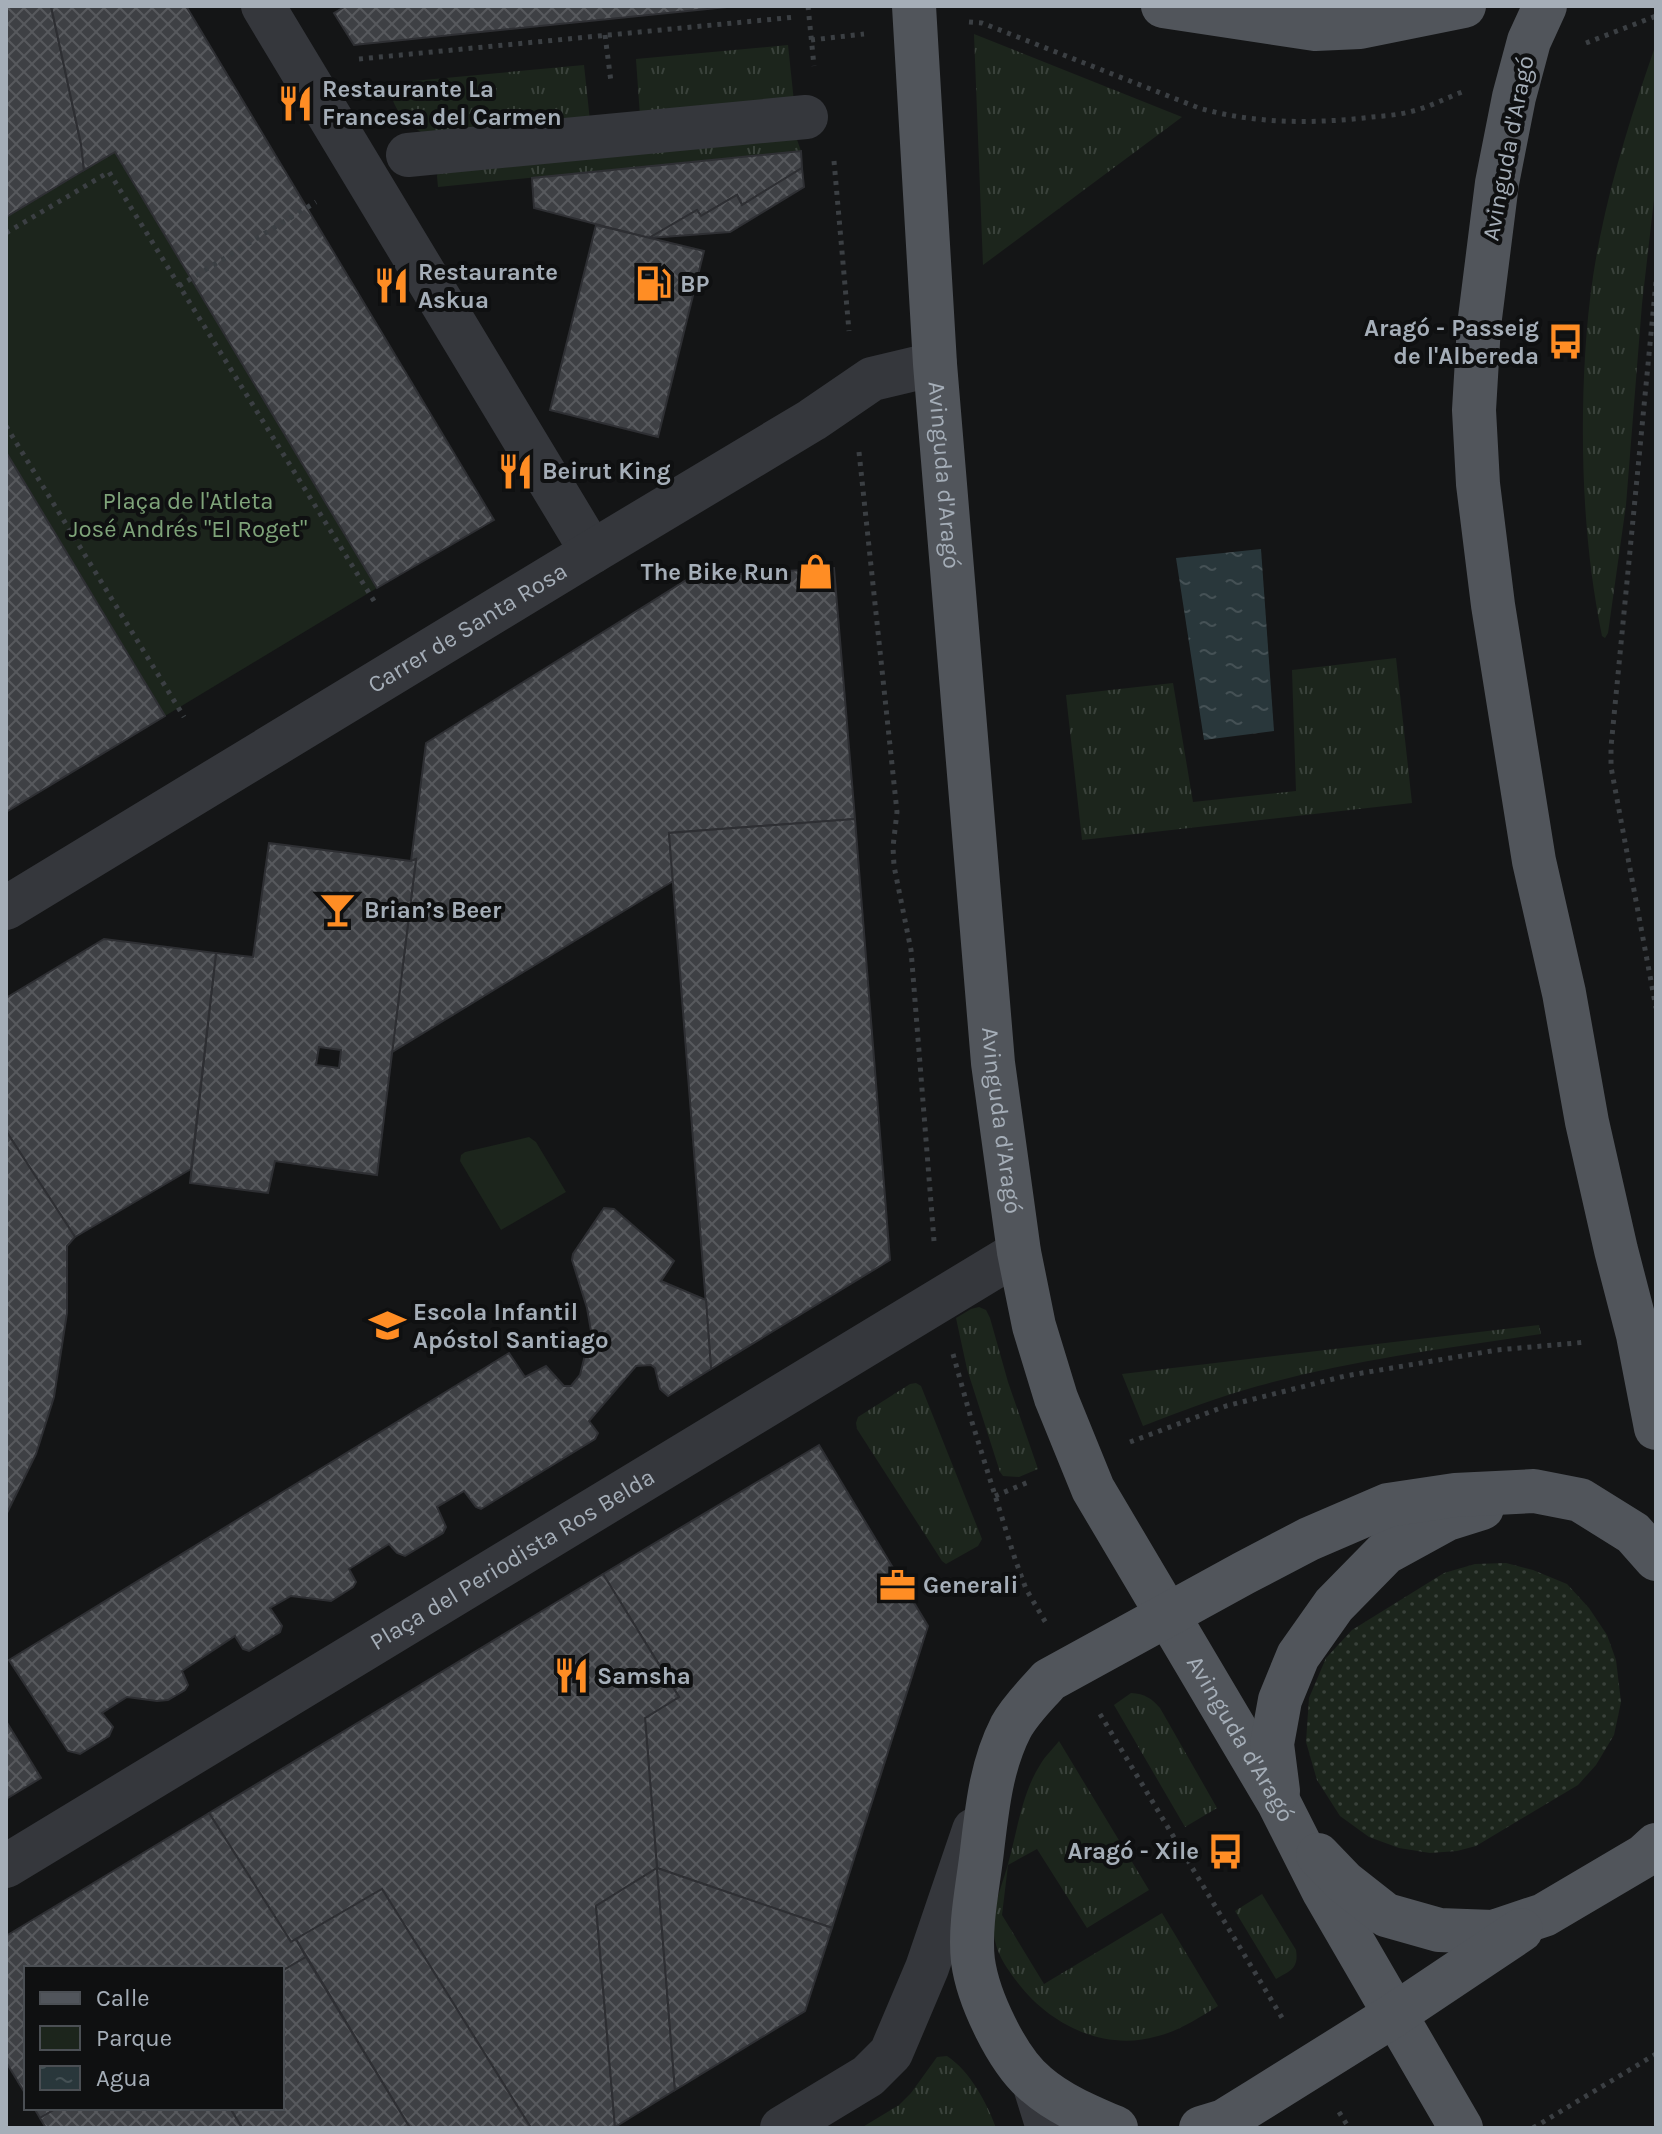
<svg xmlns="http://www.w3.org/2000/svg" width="1662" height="2134" viewBox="0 0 1662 2134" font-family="Karla,sans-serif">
	<defs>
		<pattern id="grass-tufts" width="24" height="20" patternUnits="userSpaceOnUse" patternTransform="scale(2)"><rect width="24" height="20" fill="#1c251c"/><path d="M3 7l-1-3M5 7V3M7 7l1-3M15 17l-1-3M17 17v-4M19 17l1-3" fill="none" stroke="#3a423b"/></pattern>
		<pattern id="garden-dots" width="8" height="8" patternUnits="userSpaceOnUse" patternTransform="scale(2)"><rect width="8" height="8" fill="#1c251c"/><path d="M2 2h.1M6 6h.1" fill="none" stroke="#3a423b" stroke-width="1.8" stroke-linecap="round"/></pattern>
		<pattern id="water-ripples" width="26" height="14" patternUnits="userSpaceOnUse" patternTransform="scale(2)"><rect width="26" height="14" fill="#29373b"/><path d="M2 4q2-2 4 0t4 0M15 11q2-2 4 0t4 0" fill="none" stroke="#455155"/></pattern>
		<pattern id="building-cross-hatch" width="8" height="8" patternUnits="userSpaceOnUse" patternTransform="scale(2)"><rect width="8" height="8" fill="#3e4044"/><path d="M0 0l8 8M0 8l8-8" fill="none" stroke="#57595d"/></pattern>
	</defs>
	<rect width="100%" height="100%" fill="#141516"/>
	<g fill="url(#grass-tufts)">
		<polygon points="974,34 1182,117 983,265"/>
		<path d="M 1656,44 L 1656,182 L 1642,304 L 1626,505 L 1608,633 L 1605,638 L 1602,636 C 1587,562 1582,488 1583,412 C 1584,354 1588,295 1600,237 C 1613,172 1634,107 1656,44 Z"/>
		<polygon points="788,45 794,102 640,116 636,59"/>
		<path d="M 584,65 L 590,121 L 421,132 C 404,121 395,111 390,91 L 395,85 L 402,82 Z"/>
		<polygon points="795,134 801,151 438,187 437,176 439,170"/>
		<polygon points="1396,658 1412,803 1082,840 1066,695 1173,683 1193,802 1296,791 1292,670"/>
		<polygon points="979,1307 986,1310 990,1318 1008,1382 1038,1469 1019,1477 1003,1476 1000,1472 967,1369 956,1318 971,1309"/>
		<path d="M 1539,1325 L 1541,1334 C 1447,1348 1351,1360 1258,1386 C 1219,1397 1181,1411 1143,1426 L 1122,1374 Z"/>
		<polygon points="916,1383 921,1386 982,1539 978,1546 946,1564 942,1561 857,1429 856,1423 858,1417 910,1384"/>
		<path d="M 1131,1693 C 1145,1694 1151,1698 1160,1708 L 1217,1808 L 1185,1827 L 1114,1705 Z"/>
		<path d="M 1059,1741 L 1149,1890 L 1087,1928 L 1037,1849 L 1008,1865 L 1002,1915 L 1044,1984 L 1162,1913 L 1218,2006 C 1200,2017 1179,2031 1158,2036 C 1105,2052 1050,2025 1018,1983 C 1008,1970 999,1958 995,1941 C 993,1932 994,1920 995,1911 C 997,1895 1004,1879 1008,1864 C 1017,1832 1022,1793 1040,1765 C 1045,1756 1053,1749 1059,1741 Z"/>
		<path d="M 1262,1894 L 1296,1950 C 1299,1969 1290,1971 1276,1979 L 1235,1911 Z"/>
		<path d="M 947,2056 C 970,2071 987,2103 996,2128 L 861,2128 L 899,2105 L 911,2093 L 937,2057 Z"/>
	</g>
	<g fill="#1c251c">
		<polygon points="115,152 377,588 165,716 6,452 6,217"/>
		<polygon points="529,1137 536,1142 566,1192 501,1230 460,1161 461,1155 465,1152"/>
	</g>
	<polygon fill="url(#garden-dots)" points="1506,1563 1533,1570 1567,1584 1589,1608 1607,1635 1616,1660 1621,1702 1614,1735 1596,1765 1578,1785 1476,1846 1457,1851 1430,1853 1399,1848 1369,1837 1340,1816 1317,1780 1306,1742 1309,1698 1326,1658 1352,1630 1444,1573 1475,1564"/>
	<polygon fill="url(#water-ripples)" points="1261,549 1274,731 1204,740 1176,558"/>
	<g fill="url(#building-cross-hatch)" stroke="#2e2f33" stroke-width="2" fill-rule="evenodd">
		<polygon points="6,6 51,6 81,144 84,170 6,217"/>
		<polygon points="51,6 186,6 494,520 377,588 115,152 84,170 81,144"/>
		<polygon points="346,6 737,6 354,45 334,13"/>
		<polygon points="801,151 802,168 742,205 737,195 701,216 697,210 649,238 534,208 532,178"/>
		<polygon points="802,168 804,187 730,232 649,238 697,210 701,216 737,195 742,205"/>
		<polygon points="596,225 704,251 658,437 550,410"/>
		<polygon points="6,452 165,716 6,812"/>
		<polygon points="834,568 855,819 669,833 673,881 392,1052 416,859 411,861 426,743 691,577"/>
		<polygon points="855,819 890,1260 711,1369 669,833"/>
		<path d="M 269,843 L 411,861 L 416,859 L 377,1175 L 275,1161 L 268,1193 L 190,1183 L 216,953 L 253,957 ZM 319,1047 L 341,1050 L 339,1068 L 316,1065 Z"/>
		<polygon points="104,939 216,953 191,1169 75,1237 6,1131 6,998"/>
		<polygon points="6,1131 75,1237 67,1246 67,1313 54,1397 36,1454 6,1515"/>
		<polygon points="604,1208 614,1209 674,1261 661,1281 706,1300 711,1369 668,1396 660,1389 655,1368 651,1365 636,1366 589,1421 598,1433 595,1439 481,1509 476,1507 464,1491 437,1507 446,1527 443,1533 405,1556 397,1553 389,1544 349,1569 356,1582 353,1587 331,1601 291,1596 270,1608 282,1626 280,1632 249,1651 243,1649 235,1636 182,1671 188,1685 185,1690 168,1700 157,1701 127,1697 102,1713 113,1727 109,1736 80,1754 68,1751 9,1660 509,1353 525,1377 546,1366 564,1386 571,1386 580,1375 591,1331 587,1308 572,1260 573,1254"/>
		<polygon points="819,1445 928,1626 832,1928 657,1868 645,1718 679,1697 603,1574"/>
		<polygon points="603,1574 679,1697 645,1718 657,1868 596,1906 615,2127 531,2128 382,1889 291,1942 209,1813"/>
		<polygon points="6,1721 41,1778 6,1799"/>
		<polygon points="209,1813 291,1942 296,1939 306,1957 282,1971 282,1968 26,1968 26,2095 6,2062 6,1936"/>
		<polygon points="657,1868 675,2090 615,2127 596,1906"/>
		<polygon points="657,1868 832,1928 805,2011 675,2090"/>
		<polygon points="382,1889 531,2128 410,2128 296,1939"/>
		<polygon points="306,1957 410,2128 242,2128 230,2108 282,2108 282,1971"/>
		<polygon points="34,2108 57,2108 40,2118"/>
		<polygon points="57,2108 230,2108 242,2128 46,2128 40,2118"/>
	</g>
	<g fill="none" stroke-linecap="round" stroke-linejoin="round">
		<g stroke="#3b3f43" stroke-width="5" stroke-dasharray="4 6" stroke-linecap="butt">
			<polyline points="808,6 814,66"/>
			<path d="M 969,22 L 982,23 L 1199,108 C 1255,124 1314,124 1372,117 C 1384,116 1397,115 1409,112 C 1427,108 1444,99 1462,92"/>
			<polyline points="605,35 611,82"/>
			<polyline points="811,40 864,34"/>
			<polyline points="1586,43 1656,16"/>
			<polyline points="359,59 796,17"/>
			<polyline points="834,161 849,331"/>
			<polyline points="6,233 109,172 374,601"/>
			<polyline points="1656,282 1611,747 1611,767 1656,1008"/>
			<polyline points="179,286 316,202"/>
			<polyline points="6,426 184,717"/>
			<polyline points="859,452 897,812 893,847 894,866 911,950 934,1241"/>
			<polyline points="953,1354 972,1422 1015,1559 1026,1589 1046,1623"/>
			<polyline points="1130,1442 1226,1406 1345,1376 1497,1350 1587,1342"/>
			<polyline points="995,1496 1031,1481"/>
			<polyline points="1100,1714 1284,2021"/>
			<polyline points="1339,2112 1349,2128"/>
			<polyline points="1533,2128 1656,2054"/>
		</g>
		<g stroke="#35373c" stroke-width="44">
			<polyline points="263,6 592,552"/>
			<polyline points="408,155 806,117"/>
			<path id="s1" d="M 6,908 L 592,552 L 812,420 L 872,379 L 935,364"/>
			<path id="s2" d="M 6,1866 L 1019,1252"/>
			<polyline points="1034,2083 1048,2128"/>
			<polyline points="782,2128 868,2076 891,2053 927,1968 974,1830"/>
		</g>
		<g stroke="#51555b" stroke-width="44">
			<path id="s3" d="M 914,6 L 935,364 L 993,1063 L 1019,1252 L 1034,1326 L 1056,1398 L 1093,1489 L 1279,1803 L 1324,1892 L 1461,2128"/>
			<polyline points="1163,6 1315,29 1360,27 1464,6"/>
			<polyline points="1545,6 1529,41 1514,97 1497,183 1479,326 1474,410 1478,484 1493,605 1534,861 1564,993 1587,1122 1616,1250 1638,1335 1656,1428"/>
			<polyline points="1278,1791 1272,1744 1280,1700 1298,1656 1334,1605 1385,1553 1447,1519 1482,1508"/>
			<polyline points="1318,1855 1344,1882 1386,1915 1439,1930 1493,1932 1544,1915 1644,1856 1656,1845"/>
			<path d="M 1116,2128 C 1088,2116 1059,2104 1036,2084 C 1007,2060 978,1998 973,1961 C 969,1926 978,1886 982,1851 C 987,1809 991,1766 1011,1727 C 1021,1709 1036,1695 1049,1680 L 1244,1573 L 1309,1539 L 1388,1505 L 1455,1495 L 1534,1491 L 1580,1500 L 1633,1533 L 1656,1559"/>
			<polyline points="1201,2128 1224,2121 1258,2100 1394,2015 1521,1930"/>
		</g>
	</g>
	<defs>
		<symbol id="restaurant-bare" viewBox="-9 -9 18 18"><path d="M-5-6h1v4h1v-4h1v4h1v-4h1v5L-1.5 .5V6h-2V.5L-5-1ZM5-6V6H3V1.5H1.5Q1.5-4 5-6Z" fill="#ff8d24" stroke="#0f1011" stroke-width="2.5" paint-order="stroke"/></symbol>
		<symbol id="fuel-bare" viewBox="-9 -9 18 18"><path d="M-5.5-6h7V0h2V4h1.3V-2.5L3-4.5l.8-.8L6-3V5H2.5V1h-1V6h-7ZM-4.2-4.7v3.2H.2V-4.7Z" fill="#ff8d24" stroke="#0f1011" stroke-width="2.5" paint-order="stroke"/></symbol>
		<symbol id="bus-bare" viewBox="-9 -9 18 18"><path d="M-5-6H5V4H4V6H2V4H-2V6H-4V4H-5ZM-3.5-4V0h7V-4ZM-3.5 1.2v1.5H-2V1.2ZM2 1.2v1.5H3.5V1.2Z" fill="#ff8d24" stroke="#0f1011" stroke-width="2.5" paint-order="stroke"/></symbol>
		<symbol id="shop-bare" viewBox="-9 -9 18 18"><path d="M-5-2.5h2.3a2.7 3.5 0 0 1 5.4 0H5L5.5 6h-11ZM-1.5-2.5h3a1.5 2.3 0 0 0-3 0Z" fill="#ff8d24" stroke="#0f1011" stroke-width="2.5" paint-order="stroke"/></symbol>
		<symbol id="bar-bare" viewBox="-9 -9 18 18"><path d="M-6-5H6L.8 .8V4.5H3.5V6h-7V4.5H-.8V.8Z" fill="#ff8d24" stroke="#0f1011" stroke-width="2.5" paint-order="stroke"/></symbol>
		<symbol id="school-bare" viewBox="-9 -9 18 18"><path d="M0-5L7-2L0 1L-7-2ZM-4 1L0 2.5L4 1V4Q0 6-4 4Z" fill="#ff8d24" stroke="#0f1011" stroke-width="2.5" paint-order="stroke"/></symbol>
		<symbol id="office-bare" viewBox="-9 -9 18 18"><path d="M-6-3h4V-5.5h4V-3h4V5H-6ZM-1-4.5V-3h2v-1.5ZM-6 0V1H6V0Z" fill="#ff8d24" stroke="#0f1011" stroke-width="2.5" paint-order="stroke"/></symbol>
	</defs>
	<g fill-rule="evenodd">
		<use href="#restaurant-bare" x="270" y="78" width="51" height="51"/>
		<use href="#fuel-bare" x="628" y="258" width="51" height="51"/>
		<use href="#restaurant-bare" x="366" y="260" width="51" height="51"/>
		<use href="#bus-bare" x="1540" y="316" width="51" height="51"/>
		<use href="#restaurant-bare" x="490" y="446" width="51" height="51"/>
		<use href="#shop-bare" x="790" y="546" width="51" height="51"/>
		<use href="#bar-bare" x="312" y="884" width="51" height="51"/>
		<use href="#school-bare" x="362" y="1300" width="51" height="51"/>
		<use href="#office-bare" x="872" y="1560" width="51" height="51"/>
		<use href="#restaurant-bare" x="546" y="1650" width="51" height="51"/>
		<use href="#bus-bare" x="1200" y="1826" width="51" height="51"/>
	</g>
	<g text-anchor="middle" stroke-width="8" stroke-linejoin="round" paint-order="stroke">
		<g font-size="24" font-weight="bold" fill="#a5aeb8" stroke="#0f1011" text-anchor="start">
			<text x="322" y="97">Restaurante La<tspan x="322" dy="28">Francesa del Carmen</tspan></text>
			<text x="418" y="280">Restaurante<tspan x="418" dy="28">Askua</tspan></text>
			<text x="680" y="292">BP</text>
			<text x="1539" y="336" text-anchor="end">Aragó - Passeig<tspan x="1539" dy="28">de l'Albereda</tspan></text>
			<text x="542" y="479">Beirut King</text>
			<text x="789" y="580" text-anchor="end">The Bike Run</text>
			<text x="364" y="918">Brian’s Beer</text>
			<text x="413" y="1320">Escola Infantil<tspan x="413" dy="28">Apóstol Santiago</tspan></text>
			<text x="923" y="1593">Generali</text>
			<text x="597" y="1684">Samsha</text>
			<text x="1199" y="1859" text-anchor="end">Aragó - Xile</text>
		</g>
		<g font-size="24" fill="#a5aeb8" stroke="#0f1011">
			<text transform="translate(1508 148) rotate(-79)" y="8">Avinguda d'Aragó</text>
			<text dy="8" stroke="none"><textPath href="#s3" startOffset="470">Avinguda d'Aragó</textPath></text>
			<text dy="8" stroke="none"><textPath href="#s1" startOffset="540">Carrer de Santa Rosa</textPath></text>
			<text dy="8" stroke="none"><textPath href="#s3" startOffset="1118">Avinguda d'Aragó</textPath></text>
			<text dy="8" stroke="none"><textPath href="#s2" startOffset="592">Plaça del Periodista Ros Belda</textPath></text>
			<text dy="8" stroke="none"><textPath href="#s3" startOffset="1790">Avinguda d'Aragó</textPath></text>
		</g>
		<g font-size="24" fill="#7fa47a" stroke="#0f1011">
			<text x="188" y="509">Plaça de l'Atleta<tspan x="188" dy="28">José Andrés "El Roget"</tspan></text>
		</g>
	</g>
	<rect width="1662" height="2134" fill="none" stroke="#a5aeb8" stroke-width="16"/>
	<rect x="24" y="1966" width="260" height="144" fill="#0f1011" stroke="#4b4f54" stroke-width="2"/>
	<rect x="40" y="1992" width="40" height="12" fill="#51555b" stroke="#4b4f54" stroke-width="2"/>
	<text x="96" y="2006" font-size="24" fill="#a5aeb8">Calle</text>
	<rect x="40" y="2026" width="40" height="24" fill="#1c251c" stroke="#4b4f54" stroke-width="2"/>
	<text x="96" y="2046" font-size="24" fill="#a5aeb8">Parque</text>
	<rect x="40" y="2066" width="40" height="24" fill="url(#water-ripples)" stroke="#4b4f54" stroke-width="2"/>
	<text x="96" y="2086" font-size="24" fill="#a5aeb8">Agua</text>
</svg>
